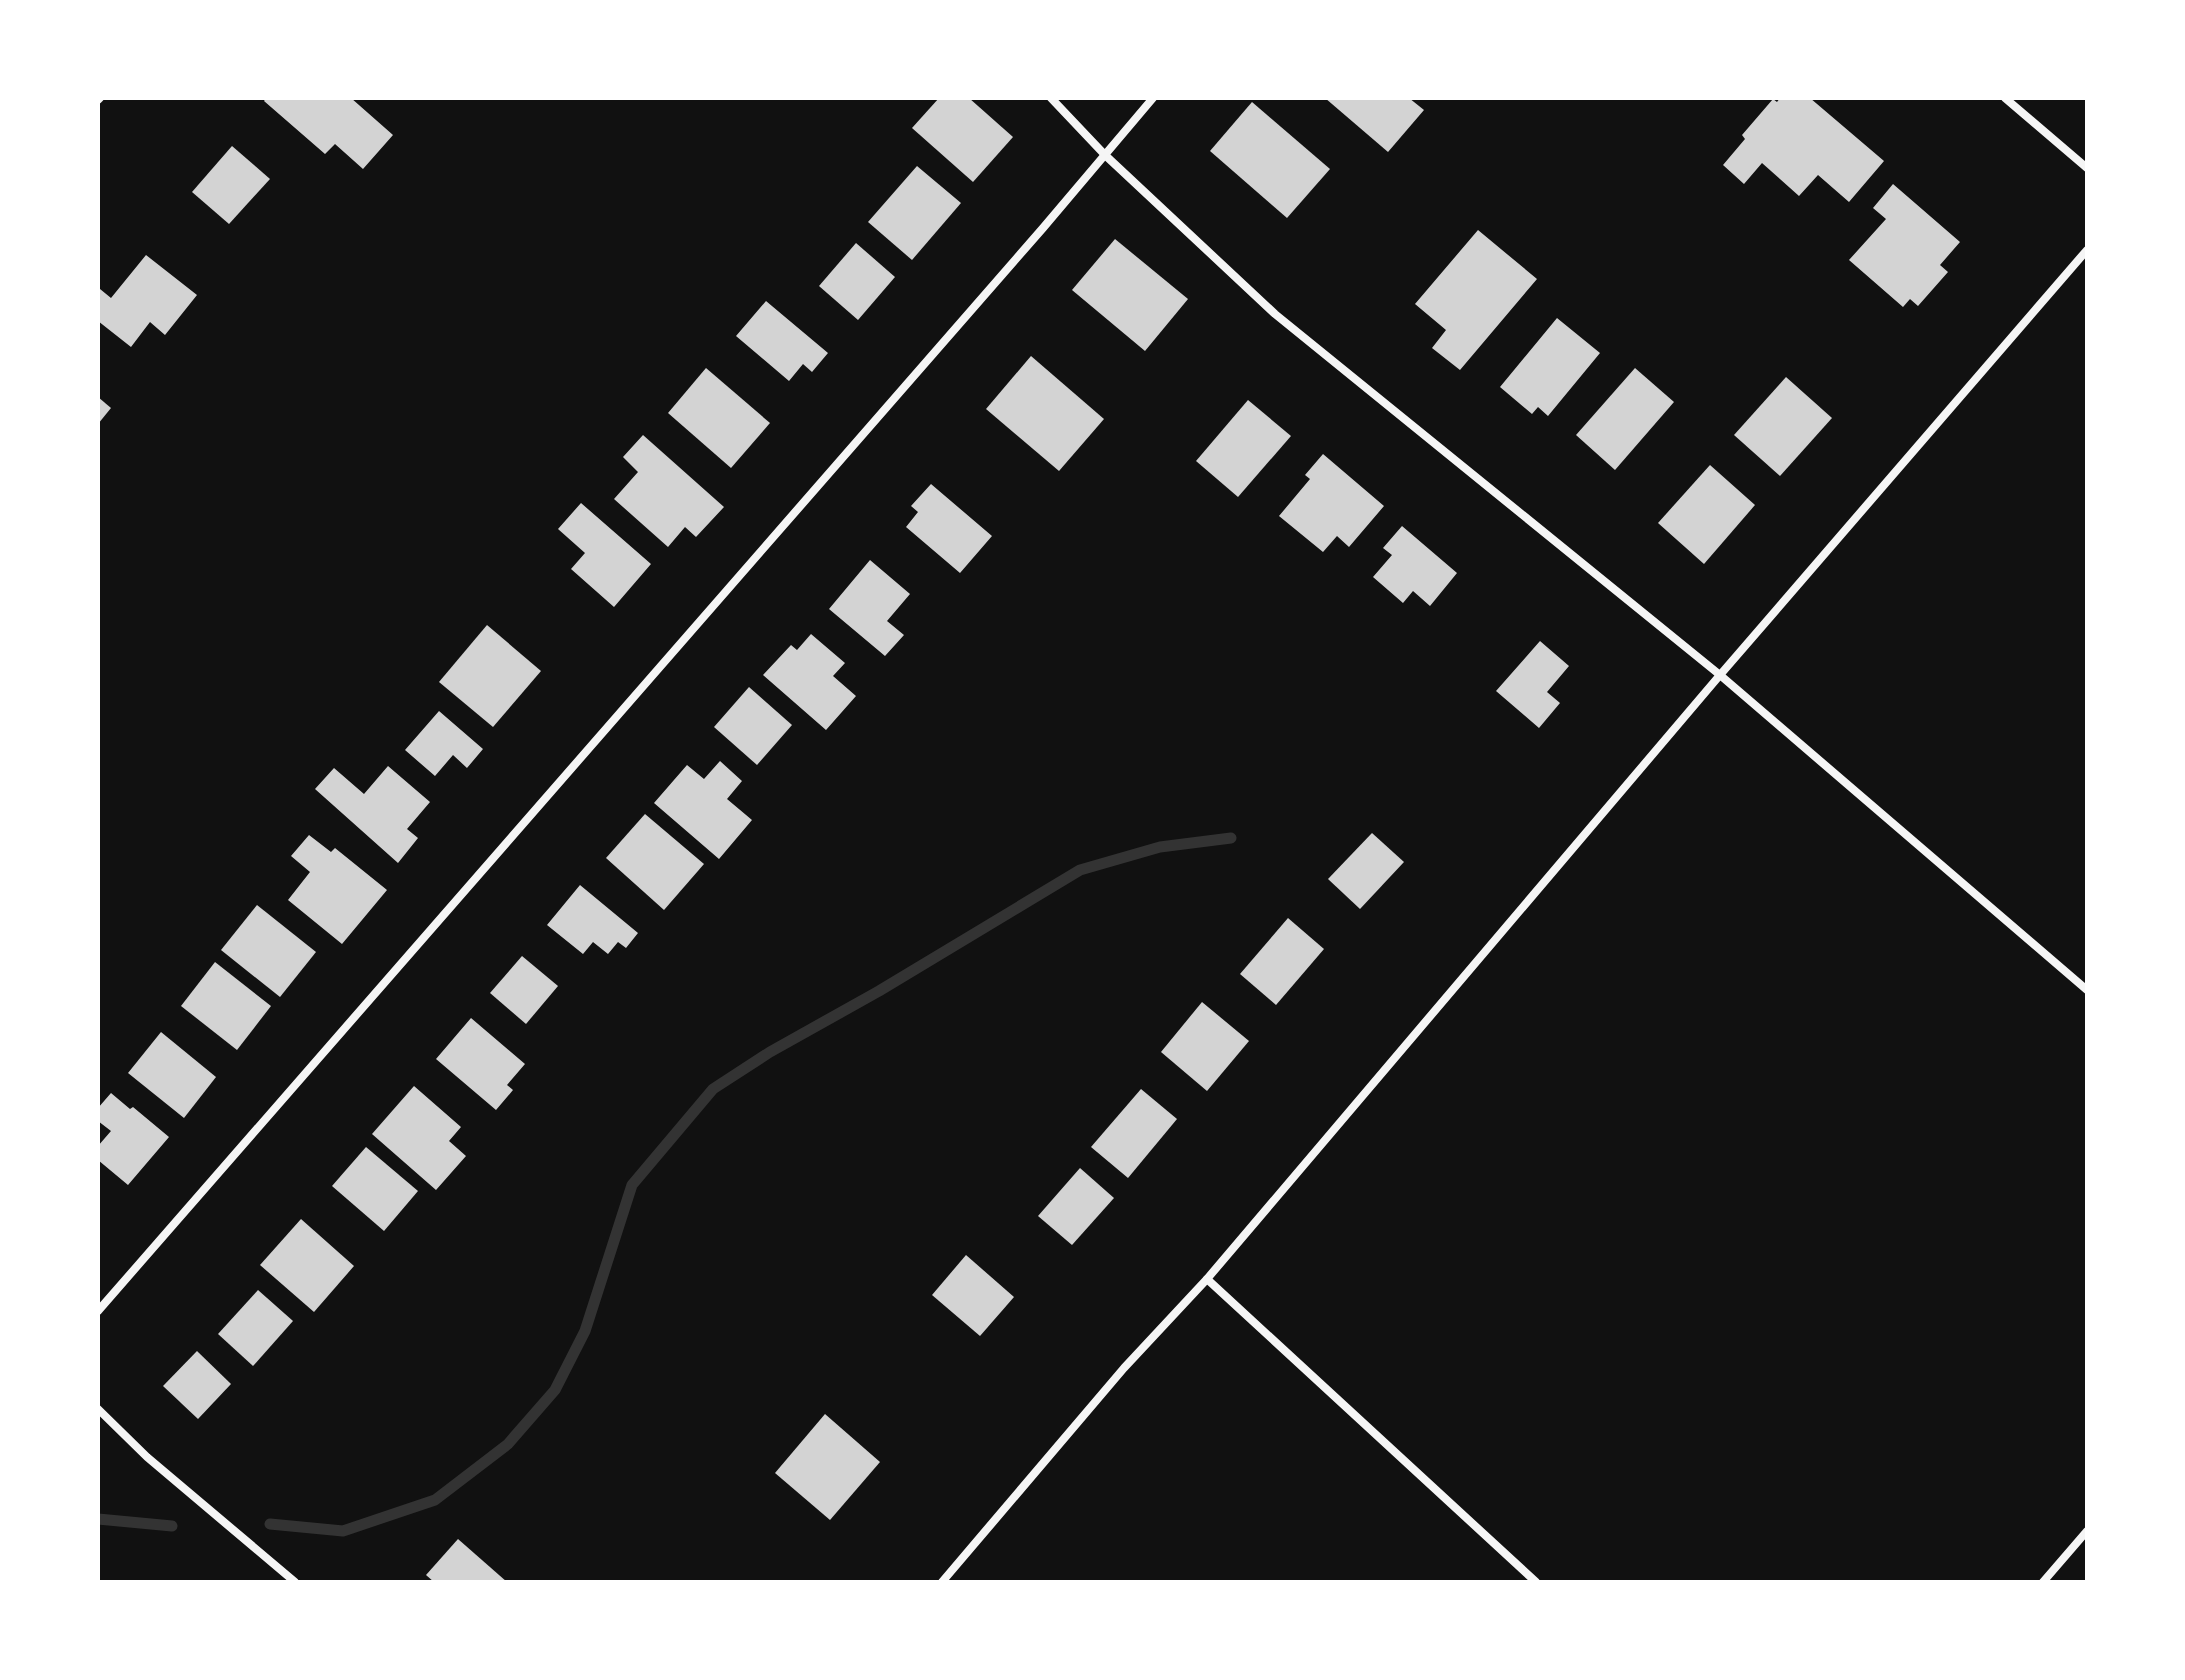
<svg xmlns="http://www.w3.org/2000/svg" width="2185" height="1680" viewBox="0 0 2185 1680" font-family="Helvetica,sans-serif">
	<rect width="100%" height="100%" fill="#111"/>
	<g fill="none" stroke-linecap="round" stroke-linejoin="round">
		<g stroke="#333" stroke-width="11">
			<polyline points="98,1519 172,1526"/>
			<polyline points="270,1524 343,1531 435,1500 508,1444 555,1390 585,1331 632,1185 713,1089 770,1052 879,991 1080,870 1160,847 1231,838"/>
		</g>
	</g>
	<g fill="#d3d3d3">
		<polygon points="266,98 351,98 393,135 363,169 335,144 325,154 264,101"/>
		<polygon points="939,98 969,98 1013,137 973,182 912,128"/>
		<polygon points="1325,98 1409,98 1424,110 1388,152"/>
		<polygon points="1780,98 1810,98 1884,161 1849,202 1818,175 1799,196 1762,163 1744,184 1723,165 1745,139 1742,135 1773,99 1777,102"/>
		<polygon points="1252,102 1330,169 1287,218 1210,151"/>
		<polygon points="232,146 270,179 229,224 192,192"/>
		<polygon points="917,166 961,203 912,260 868,222"/>
		<polygon points="1893,184 1960,242 1940,265 1948,272 1918,306 1910,299 1903,307 1849,260 1886,219 1873,208"/>
		<polygon points="1478,230 1537,279 1460,370 1432,348 1446,330 1415,304"/>
		<polygon points="1115,239 1188,299 1145,351 1072,290"/>
		<polygon points="856,243 895,277 858,320 819,286"/>
		<polygon points="146,255 197,295 165,335 150,322 131,347 98,321 98,292 100,289 111,298"/>
		<polygon points="766,301 828,353 812,372 803,364 789,381 736,336"/>
		<polygon points="1557,318 1600,353 1548,416 1538,407 1532,414 1500,387"/>
		<polygon points="1031,356 1104,419 1059,471 986,409"/>
		<polygon points="706,368 770,423 731,468 668,413"/>
		<polygon points="1635,368 1674,402 1615,470 1576,435"/>
		<polygon points="1786,377 1832,418 1780,476 1734,435"/>
		<polygon points="98,397 111,408 98,424"/>
		<polygon points="1248,400 1291,436 1238,497 1196,461"/>
		<polygon points="643,435 724,507 696,537 685,527 668,547 614,499 638,472 623,457"/>
		<polygon points="1323,454 1384,506 1349,547 1337,536 1323,552 1279,516 1310,479 1305,475"/>
		<polygon points="1710,465 1755,505 1704,564 1658,523"/>
		<polygon points="931,484 992,536 960,573 906,527 918,512 911,506"/>
		<polygon points="581,503 651,564 614,607 571,569 585,553 558,529"/>
		<polygon points="1402,526 1457,573 1430,606 1413,591 1403,603 1373,577 1392,555 1383,548"/>
		<polygon points="870,560 910,594 887,621 904,635 885,656 829,609"/>
		<polygon points="487,625 541,671 493,727 439,682"/>
		<polygon points="811,634 845,663 833,676 856,696 826,730 763,675 791,645 797,650"/>
		<polygon points="1540,641 1569,666 1547,692 1560,703 1539,728 1496,691"/>
		<polygon points="749,687 792,725 757,765 714,727"/>
		<polygon points="439,711 483,749 467,768 453,755 435,776 405,750"/>
		<polygon points="720,761 742,781 727,799 752,820 719,859 654,803 687,765 704,779"/>
		<polygon points="388,766 430,802 407,829 418,838 398,863 315,789 334,768 364,794"/>
		<polygon points="645,814 704,864 664,910 606,858"/>
		<polygon points="1372,833 1404,862 1360,909 1328,879"/>
		<polygon points="309,835 331,852 335,848 387,890 342,944 288,900 310,872 291,856"/>
		<polygon points="580,885 638,933 626,948 618,942 608,954 593,942 583,954 547,925"/>
		<polygon points="257,905 316,952 280,997 221,950"/>
		<polygon points="1288,918 1324,949 1276,1005 1240,974"/>
		<polygon points="522,956 558,986 526,1024 490,993"/>
		<polygon points="215,962 271,1006 237,1050 181,1006"/>
		<polygon points="1202,1002 1249,1041 1207,1091 1161,1052"/>
		<polygon points="471,1018 525,1064 507,1085 513,1090 496,1110 436,1059"/>
		<polygon points="161,1032 216,1077 184,1118 128,1073"/>
		<polygon points="414,1086 461,1127 449,1141 466,1156 436,1190 372,1134"/>
		<polygon points="1141,1089 1177,1119 1128,1178 1091,1147"/>
		<polygon points="111,1093 130,1109 133,1107 169,1137 128,1185 98,1160 98,1146 111,1131 98,1121 98,1108"/>
		<polygon points="366,1147 418,1191 384,1231 332,1186"/>
		<polygon points="1080,1168 1114,1198 1072,1245 1038,1216"/>
		<polygon points="301,1219 354,1266 314,1312 260,1265"/>
		<polygon points="966,1255 1014,1297 980,1336 932,1295"/>
		<polygon points="258,1290 293,1321 253,1366 218,1334"/>
		<polygon points="197,1351 231,1384 198,1419 163,1386"/>
		<polygon points="825,1414 880,1462 830,1520 775,1473"/>
		<polygon points="458,1539 507,1582 434,1582 426,1575"/>
	</g>
	<g fill="none" stroke-linecap="round" stroke-linejoin="round">
		<g stroke="#f5f5f5" stroke-width="8">
			<polyline points="1051,98 1105,155 1275,314 1720,675 2087,990"/>
			<polyline points="2005,98 2087,168"/>
			<polyline points="98,100 100,98"/>
			<polyline points="1207,1279 1536,1582"/>
			<polyline points="98,1311 1043,228 1153,98"/>
			<polyline points="98,1409 147,1457 295,1582"/>
			<polyline points="942,1582 1124,1368 1207,1279 1720,675 2087,250"/>
			<polyline points="2043,1582 2087,1531"/>
		</g>
	</g>
	<rect width="2185" height="1680" fill="none" stroke="#ffffff" stroke-width="200"/>
</svg>
